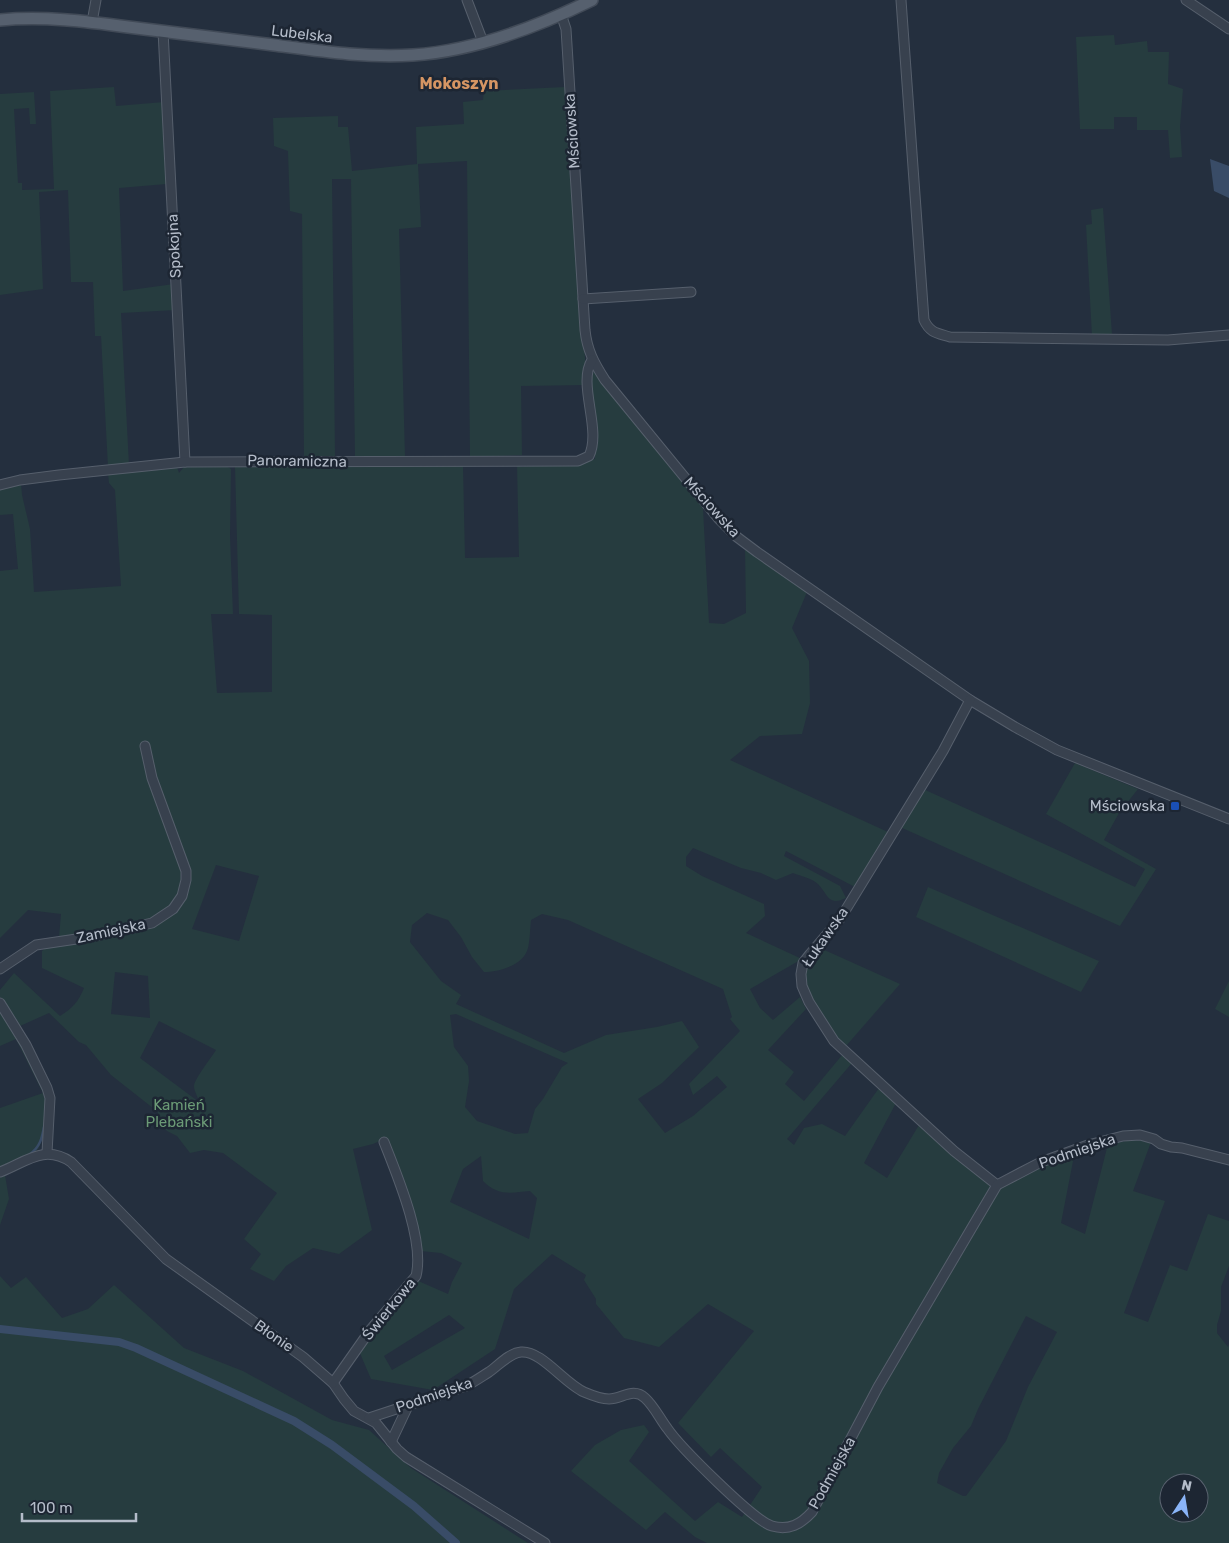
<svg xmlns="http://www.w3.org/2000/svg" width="1229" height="1543" viewBox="0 0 1229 1543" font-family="Rubik,sans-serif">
	<rect width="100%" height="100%" fill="#242f3e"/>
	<g fill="#263c3f" fill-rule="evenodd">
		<polygon points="1114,35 1115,45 1147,41 1148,52 1169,52 1168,84 1183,89 1180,127 1182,157 1170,158 1168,130 1137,130 1137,117 1114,117 1114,129 1080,129 1076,37"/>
		<polygon points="114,87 116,106 164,102 166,184 119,188 123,291 174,284 176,310 121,313 129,465 108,467 101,336 95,336 93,282 71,282 68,190 39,192 43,289 0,295 0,94 34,92 36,124 30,124 29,108 14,109 18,183 22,183 22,190 54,189 50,91"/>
		<polygon points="565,87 587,385 521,386 522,455 470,457 467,161 418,164 421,227 399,229 405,457 355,457 351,179 332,179 335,457 304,458 302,214 290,211 288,151 274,146 273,118 338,116 338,127 348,127 352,171 417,164 416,127 464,124 463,102 483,100 484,91"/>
		<polygon points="1103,208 1112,334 1112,337 1092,336 1086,225 1092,224 1091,210"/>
		<path d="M 594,372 L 703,508 L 709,623 L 724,624 L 746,613 L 745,547 L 807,592 L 792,628 L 809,661 L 810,703 L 802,734 L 760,736 L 730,760 L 888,832 L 855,887 L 786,851 L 784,856 L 840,886 L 846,898 C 828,907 828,894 818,884 C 813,879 801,876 793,873 L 776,880 L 761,873 L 741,868 L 693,848 L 686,857 L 686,866 L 702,876 L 764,904 L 765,916 L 746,933 L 802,959 L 750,989 L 760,1008 L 773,1020 L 800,997 L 806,1009 L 768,1050 L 794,1072 L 785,1084 L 804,1101 L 843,1054 L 852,1063 L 787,1139 L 794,1145 L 804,1128 L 822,1124 L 845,1136 L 879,1088 L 896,1103 L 864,1163 L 887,1178 L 919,1125 L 980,1173 L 993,1191 L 1059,1157 L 1074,1156 L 1061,1223 L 1085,1234 L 1108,1144 L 1133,1140 L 1151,1142 L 1133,1191 L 1165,1201 L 1124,1313 L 1148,1322 L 1170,1265 L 1187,1271 L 1208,1214 L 1229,1221 L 1229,1266 L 1221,1287 L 1221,1311 L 1217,1325 L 1217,1333 L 1228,1347 L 1229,1344 L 1229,1543 L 707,1543 L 695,1537 L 665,1512 L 646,1530 L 571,1471 L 595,1445 L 621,1430 L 644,1425 L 649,1432 L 629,1461 L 695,1521 L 718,1502 L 742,1517 L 762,1487 L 720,1448 L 711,1457 L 678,1423 L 754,1331 L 708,1304 L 659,1347 L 624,1338 L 596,1304 L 596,1299 L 584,1280 L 586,1275 L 552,1254 L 514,1289 L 495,1349 L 433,1390 L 371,1379 L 359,1351 L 416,1280 L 448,1294 L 452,1282 L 462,1263 L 441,1253 L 421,1251 L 410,1200 L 386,1138 L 373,1144 L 353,1149 L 372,1230 L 339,1254 L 313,1248 L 286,1266 L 274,1281 L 250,1269 L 261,1254 L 244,1239 L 277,1193 L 223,1153 L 204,1150 L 190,1153 L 177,1136 L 167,1131 L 157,1120 L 158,1112 L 111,1075 L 86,1045 L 79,1042 L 49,1013 L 20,1026 L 0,997 L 0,990 L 14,973 L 60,1016 C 73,1008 78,1002 84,988 L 42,968 L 42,951 L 59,937 L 61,914 L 28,910 L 0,938 L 0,571 L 18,569 L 13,514 L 0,515 L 0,488 L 21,484 L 22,495 L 30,529 L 34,592 L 121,586 L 115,490 L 109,483 L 108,473 L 177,467 L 179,473 L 184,467 L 225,465 L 231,469 L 230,536 L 233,614 L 211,614 L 217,693 L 272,692 L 272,615 L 239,614 L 235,466 L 463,466 L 465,558 L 519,557 L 517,465 L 522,467 L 595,459 L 590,381 L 591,375 ZM 216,865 L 259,876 L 239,941 L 192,929 ZM 427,913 L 448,920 L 461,937 L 472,957 L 484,972 C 499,972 524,965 528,948 C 530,940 530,929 531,920 L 542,914 L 568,920 L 723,989 L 732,1017 L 730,1019 L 740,1031 L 689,1084 L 693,1095 L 717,1076 L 727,1087 L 693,1116 L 665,1133 L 638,1099 L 662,1083 L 699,1047 L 682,1021 L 657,1027 L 606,1035 L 564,1053 L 456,1004 L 461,995 L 441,981 L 410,942 L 412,925 ZM 115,972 L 148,976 L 150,1018 L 111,1014 ZM 456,1014 L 568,1063 L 562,1067 L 543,1099 L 535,1109 L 528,1133 L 515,1134 L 477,1121 L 465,1107 L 469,1081 L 468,1066 L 454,1047 L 450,1015 ZM 159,1021 L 216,1050 C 212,1057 194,1079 194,1086 C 194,1091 198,1097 199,1102 L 140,1058 ZM 481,1156 L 483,1181 C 498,1196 510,1193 530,1191 L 537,1198 L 529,1239 L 450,1202 L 463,1169 ZM 449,1315 L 465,1328 L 392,1370 L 384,1356 ZM 1026,1316 L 1057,1332 L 1028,1387 L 1006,1441 L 966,1496 L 963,1496 L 937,1483 L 939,1473 L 953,1448 L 971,1426 L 978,1409 ZM 1169,1483 L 1199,1483 L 1199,1513 L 1169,1513 Z"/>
		<polygon points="1075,763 1138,789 1119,813 1104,840 1156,869 1120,926 900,827 923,789 1064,853 1135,887 1145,869 1046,814"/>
		<polygon points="928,887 1099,961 1081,992 916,917"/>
		<path d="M 820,948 L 900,984 L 846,1046 C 830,1029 799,993 806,967 C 808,960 816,954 820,948 Z"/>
		<polygon points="1229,981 1229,1017 1215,1009"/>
		<polygon points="0,1006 41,1079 47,1101 44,1134 39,1148 34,1153 0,1169 0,1108 43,1093 16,1039 0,1046"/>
		<polygon points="5,1175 9,1199 0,1225 0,1176"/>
		<polygon points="0,1276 11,1288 26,1277 62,1318 88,1309 114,1285 184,1348 243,1371 332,1420 369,1430 411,1468 528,1543 0,1543"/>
	</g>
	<polygon fill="#394c67" points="1210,159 1229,166 1229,198 1214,191"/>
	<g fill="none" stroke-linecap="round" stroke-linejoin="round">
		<path stroke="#394c67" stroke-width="2.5" d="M 30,1154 C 40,1147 42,1138 44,1127"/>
		<polyline stroke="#394c67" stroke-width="8" points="0,1329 119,1342 136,1348 294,1421 332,1445 414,1506 456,1543"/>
		<defs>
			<g id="minor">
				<polyline points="467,0 483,42"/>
				<path d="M 901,0 L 924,320 C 930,333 937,333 950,337 L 1168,340 L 1229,335"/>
				<polyline points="1186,0 1229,29"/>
				<path d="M 561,14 L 566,29 L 585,330 C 587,350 594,363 605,380 L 718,518 L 737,537 L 757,552 L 970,700 L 1015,727 L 1057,750 L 1229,819"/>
				<polyline points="92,22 96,0"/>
				<polyline points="163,31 185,462"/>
				<polyline points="583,299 691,292"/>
				<path d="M 0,485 L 20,480 L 59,475 L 185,462 L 578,461 L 589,456 C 602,429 577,384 592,360"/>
				<polyline points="970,700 943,751 840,919 810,954 803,963 801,974 802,986 809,1002 834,1041 954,1151 997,1185"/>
				<polyline points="0,969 36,945 90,937 152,923 173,909 182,896 186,880 186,871 152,778 145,746"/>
				<polyline points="0,1003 26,1045 47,1088 50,1098 47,1153"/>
				<path d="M 0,1172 C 26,1162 44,1144 71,1162 L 166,1259 L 303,1357 L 333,1383 L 344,1399 L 354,1411 L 376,1423 L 397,1449 L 406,1457 L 545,1543"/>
				<path d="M 333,1383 L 371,1329 L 416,1276 C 425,1241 397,1175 384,1142"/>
				<path d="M 369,1418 L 466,1386 C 474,1382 481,1377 489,1372 C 498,1366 509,1353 521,1352 C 541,1350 564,1383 584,1392 C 591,1395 601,1399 609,1399 C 622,1399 633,1387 645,1398 C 654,1406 660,1419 667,1428 C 680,1447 754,1521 772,1526 C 789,1531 801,1524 812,1512 L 878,1387 L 997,1185 L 1041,1162 L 1088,1145 L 1123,1136 L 1140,1135 L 1154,1139 L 1161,1144 L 1171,1147 L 1182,1148 L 1229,1160"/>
				<polyline points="391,1442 408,1406"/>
			</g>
			<path id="major" d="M 0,20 C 43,16 85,21 128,27 C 177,33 225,39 274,45 C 320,51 366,58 413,55 C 473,51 539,26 592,0"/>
		</defs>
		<use href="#minor" stroke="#565f6c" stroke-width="11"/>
		<use href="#major" stroke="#414a57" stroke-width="14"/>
		<use href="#minor" stroke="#38414e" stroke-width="9"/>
		<use href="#major" stroke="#56606e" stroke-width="11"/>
	</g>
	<rect fill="#1a4fb4" stroke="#1d2633" stroke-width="2" x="1170" y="801" width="10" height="10" rx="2.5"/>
	<g text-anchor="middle" stroke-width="5" stroke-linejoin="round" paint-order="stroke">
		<g font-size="15" fill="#b4bcc9" stroke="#1d2633">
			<text transform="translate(302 34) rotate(7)" y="5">Lubelska</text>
			<text transform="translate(572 131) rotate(-94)" y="5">Mściowska</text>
			<text transform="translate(174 246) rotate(-93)" y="5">Spokojna</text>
			<text transform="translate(297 461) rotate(1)" y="5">Panoramiczna</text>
			<text transform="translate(712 507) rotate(48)" y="5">Mściowska</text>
			<text transform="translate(111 931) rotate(-12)" y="5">Zamiejska</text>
			<text transform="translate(825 937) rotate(-55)" y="5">Łukawska</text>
			<text transform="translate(1077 1151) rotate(-19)" y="5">Podmiejska</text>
			<text transform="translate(389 1309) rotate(-51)" y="5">Świerkowa</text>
			<text transform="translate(274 1336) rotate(35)" y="5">Błonie</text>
			<text transform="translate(434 1395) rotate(-19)" y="5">Podmiejska</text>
			<text transform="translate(832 1473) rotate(-61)" y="5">Podmiejska</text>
		</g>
		<g font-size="15" fill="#b4bcc9" stroke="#1d2633" text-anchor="end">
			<text x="1165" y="811">Mściowska</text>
		</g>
		<g font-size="15" fill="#6b9a76" stroke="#1d2633">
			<text x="179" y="1110">Kamień<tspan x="179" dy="17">Plebański</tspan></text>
		</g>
		<g font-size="16" font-weight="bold" fill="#d59563" stroke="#1d2633">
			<text x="459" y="89">Mokoszyn</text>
		</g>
	</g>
	<g transform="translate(1184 1498) rotate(12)"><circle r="24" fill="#1d2633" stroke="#59626f"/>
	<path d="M0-4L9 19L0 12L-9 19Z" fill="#8ab4f8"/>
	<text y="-8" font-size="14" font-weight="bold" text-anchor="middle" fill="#b4bcc9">N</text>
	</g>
	<path d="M22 1513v8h114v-8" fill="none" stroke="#b4bcc9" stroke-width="2.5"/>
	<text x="30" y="1513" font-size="15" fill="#b4bcc9" stroke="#1d2633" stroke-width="4" paint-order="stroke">100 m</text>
</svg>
